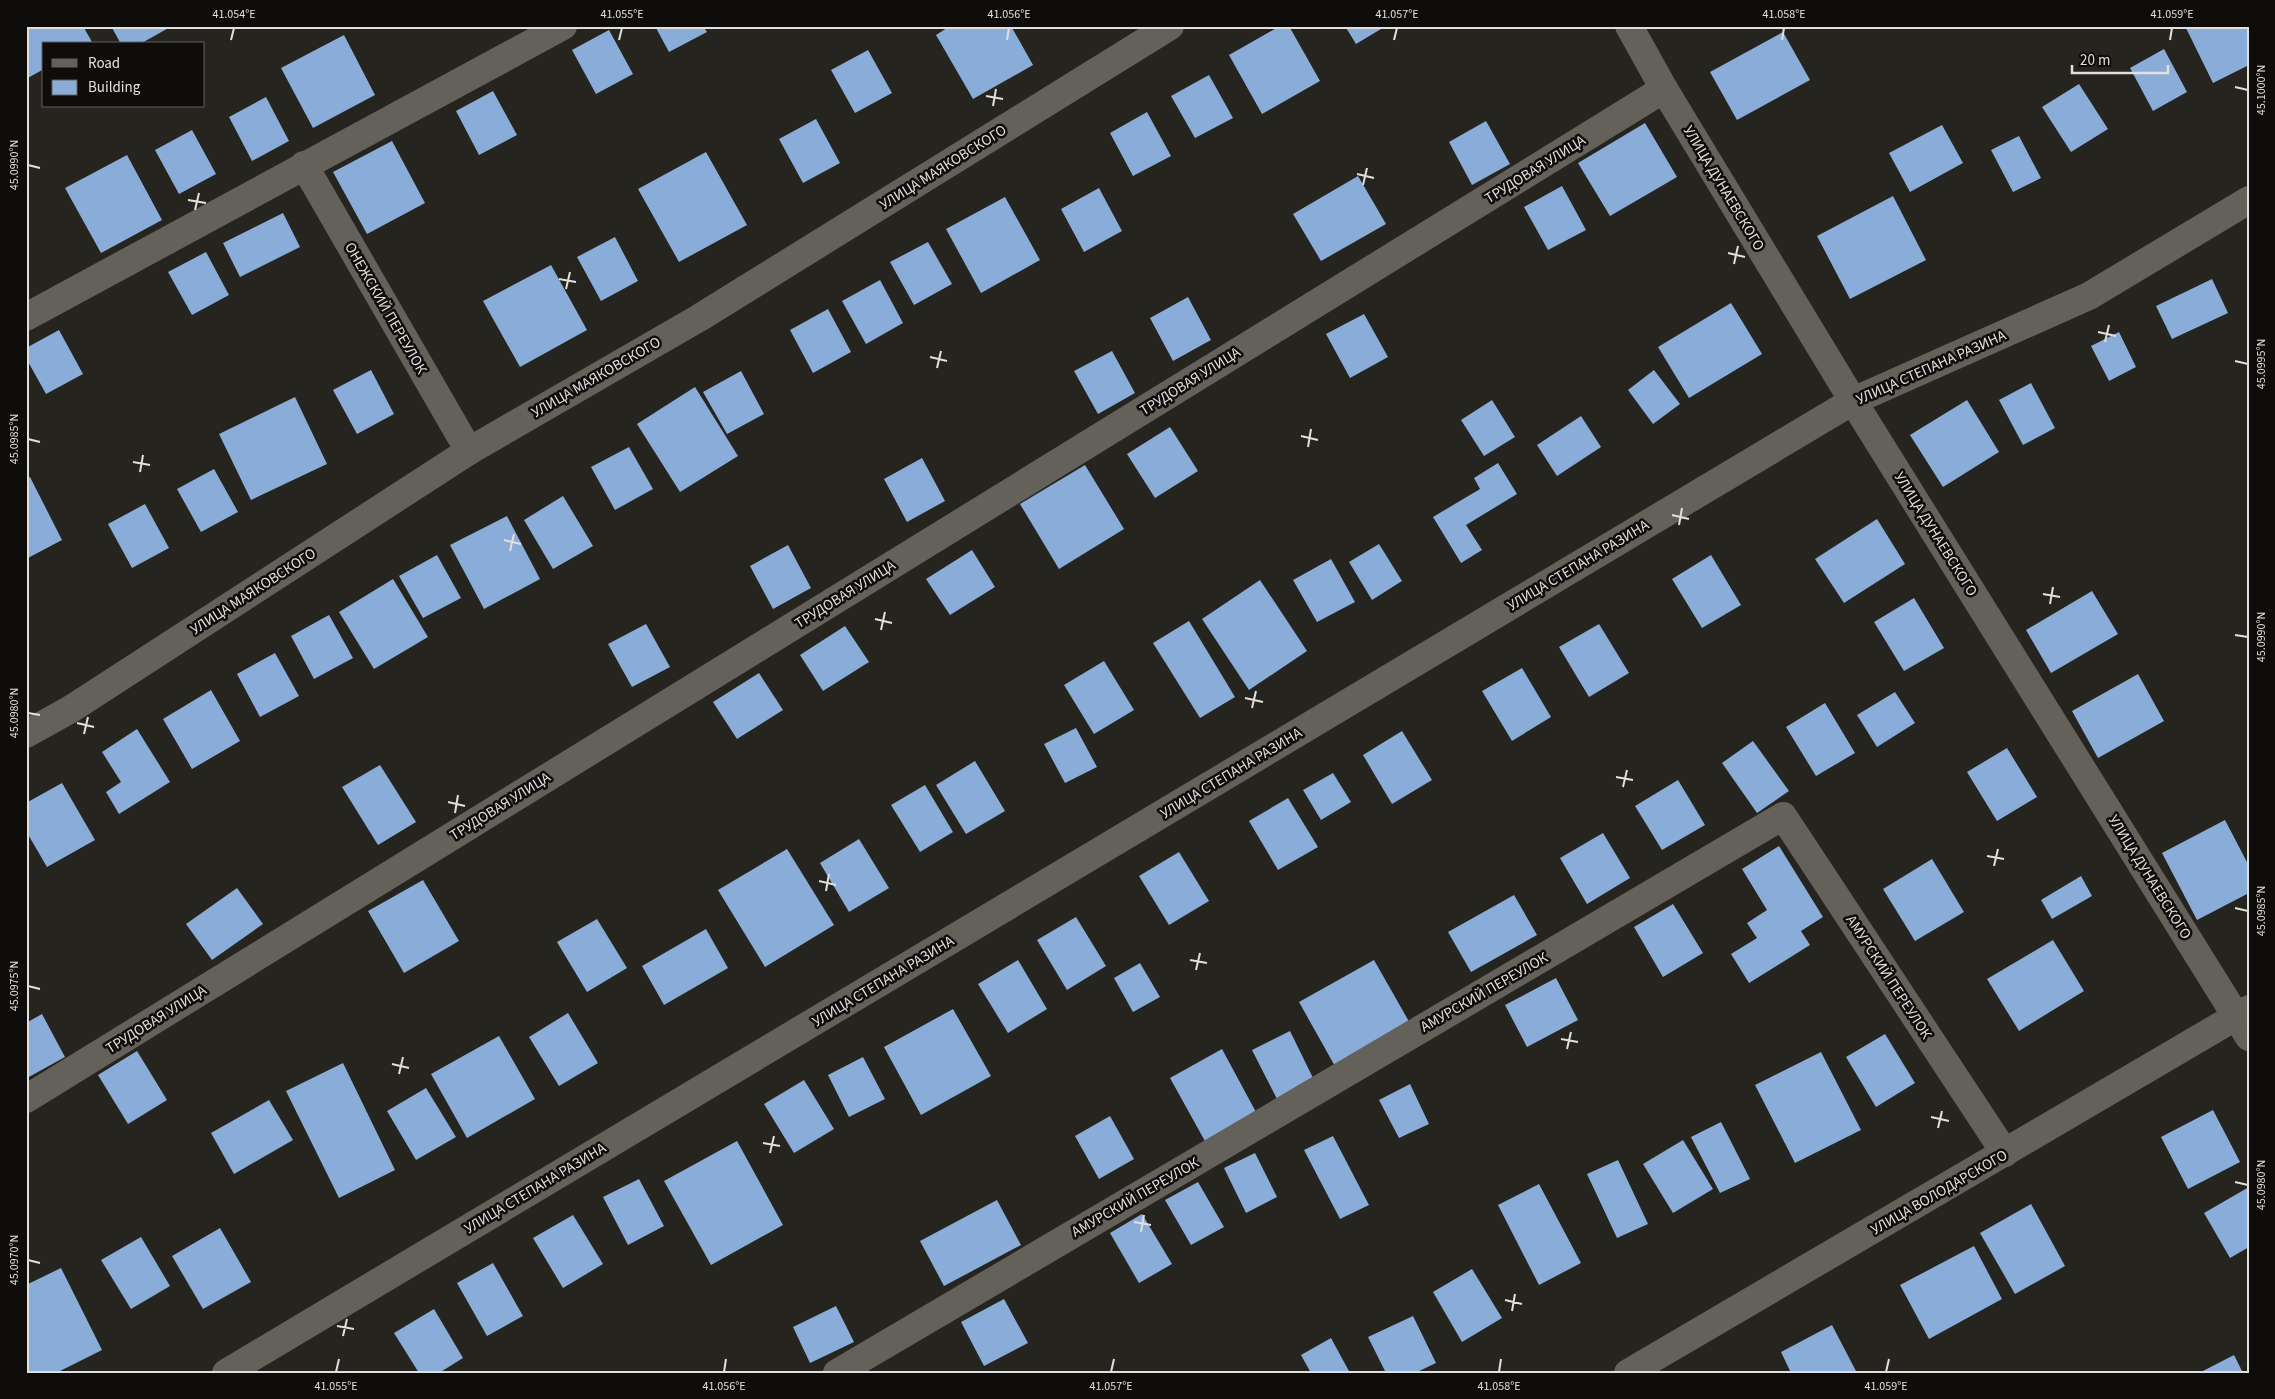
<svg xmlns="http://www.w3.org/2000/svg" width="2275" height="1399" viewBox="0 0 2275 1399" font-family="'Source Sans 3',sans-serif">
	<rect width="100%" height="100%" fill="#26241e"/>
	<g fill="#89add8">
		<polygon points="26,26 83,26 92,42 44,44 44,69 26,79"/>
		<polygon points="111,26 172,26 140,44 121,44"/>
		<polygon points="655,26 703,26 707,32 669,52"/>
		<polygon points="950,26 1011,26 1033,65 973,99 936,35"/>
		<polygon points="1280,26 1289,26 1320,81 1262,114 1229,55"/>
		<polygon points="1345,26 1386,26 1356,44"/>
		<polygon points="2185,26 2249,26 2249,65 2213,83"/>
		<polygon points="609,30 633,74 596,94 572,50"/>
		<polygon points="1783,32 1810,80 1737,120 1710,72"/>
		<polygon points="344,35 375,95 313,128 281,68"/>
		<polygon points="2164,49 2187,92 2153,111 2130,68"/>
		<polygon points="868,50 892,93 855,113 831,70"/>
		<polygon points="1209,75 1233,118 1195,138 1171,96"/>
		<polygon points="2079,84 2108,129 2071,152 2042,107"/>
		<polygon points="493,91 517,135 479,155 456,111"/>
		<polygon points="266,97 289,141 252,161 229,117"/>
		<polygon points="1147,112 1171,156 1133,176 1110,133"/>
		<polygon points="816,119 840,163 803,183 779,139"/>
		<polygon points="1486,121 1510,164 1472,185 1449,142"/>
		<polygon points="1645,123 1677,177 1610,216 1578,163"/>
		<polygon points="1942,125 1963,163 1910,192 1889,153"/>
		<polygon points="192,130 216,174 179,194 155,150"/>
		<polygon points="2019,136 2041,178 2013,192 1991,150"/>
		<polygon points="392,141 425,203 367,234 333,172"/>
		<polygon points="706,152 747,225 679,262 638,189"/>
		<polygon points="127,155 162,220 101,253 65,188"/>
		<polygon points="1358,176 1386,224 1321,261 1293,214"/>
		<polygon points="1562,186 1586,230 1548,250 1524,207"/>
		<polygon points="1099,188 1122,231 1084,252 1061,209"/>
		<polygon points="1893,196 1926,260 1850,299 1817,236"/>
		<polygon points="1005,197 1040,260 981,293 946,229"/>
		<polygon points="283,213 300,247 240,277 223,243"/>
		<polygon points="615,237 638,281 601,301 577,257"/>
		<polygon points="928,242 952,284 914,305 890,262"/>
		<polygon points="206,252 229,295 192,315 168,272"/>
		<polygon points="551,265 587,330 520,367 483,301"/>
		<polygon points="2212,279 2228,313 2172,339 2156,306"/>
		<polygon points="880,280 903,323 866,344 842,301"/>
		<polygon points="1188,297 1211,340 1173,361 1150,318"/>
		<polygon points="1731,303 1762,354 1689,398 1658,347"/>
		<polygon points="828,309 851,352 813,373 790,330"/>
		<polygon points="1364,314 1388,357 1350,378 1326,334"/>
		<polygon points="59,330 83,374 46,394 26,358 26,348"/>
		<polygon points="2119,332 2136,367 2109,381 2091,346"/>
		<polygon points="1112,351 1135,393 1098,414 1074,371"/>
		<polygon points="371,370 394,414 357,434 333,390"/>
		<polygon points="1654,370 1680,404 1653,424 1628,390"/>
		<polygon points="741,371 764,414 727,434 703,392"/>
		<polygon points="2031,383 2055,428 2023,445 1999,400"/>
		<polygon points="695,387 738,456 680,492 637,424"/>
		<polygon points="295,397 327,464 251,500 219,434"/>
		<polygon points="1492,400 1515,437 1484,456 1461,420"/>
		<polygon points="1967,400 1999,452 1943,487 1910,435"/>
		<polygon points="1581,416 1601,447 1557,476 1537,445"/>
		<polygon points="1170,427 1198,471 1155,498 1127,454"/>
		<polygon points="629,447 653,489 615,510 591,467"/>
		<polygon points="922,458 945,501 907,522 884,479"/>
		<polygon points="1498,463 1517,494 1466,525 1482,550 1461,563 1433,517 1480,489 1474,478"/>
		<polygon points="1085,465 1124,529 1059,569 1020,504"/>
		<polygon points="214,469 238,512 201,532 177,489"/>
		<polygon points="30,477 62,540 26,559 26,479"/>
		<polygon points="563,496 593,546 553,569 524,520"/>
		<polygon points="145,504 169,548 132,568 108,524"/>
		<polygon points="507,516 540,579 484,609 450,545"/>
		<polygon points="1877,519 1905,564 1844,603 1815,559"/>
		<polygon points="1379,544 1402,581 1372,600 1349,562"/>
		<polygon points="788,545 811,588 773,609 750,566"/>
		<polygon points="972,550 995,587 950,615 926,579"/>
		<polygon points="437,555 461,598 423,618 399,576"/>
		<polygon points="1711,555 1741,605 1702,628 1672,579"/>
		<polygon points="1331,559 1355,602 1317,622 1293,580"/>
		<polygon points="393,579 428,637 374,669 339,612"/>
		<polygon points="1260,580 1307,651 1249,690 1202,619"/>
		<polygon points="2092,591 2118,634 2051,673 2026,630"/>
		<polygon points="1914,598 1944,648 1904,671 1874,622"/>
		<polygon points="329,615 353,658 314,679 291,636"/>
		<polygon points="1189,621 1235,697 1200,718 1153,643"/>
		<polygon points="646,624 670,667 632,687 608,644"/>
		<polygon points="1599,624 1629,673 1589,697 1559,647"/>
		<polygon points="845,626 869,662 823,691 800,655"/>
		<polygon points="275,653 299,696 260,717 237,674"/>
		<polygon points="1104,661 1134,710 1094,734 1064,685"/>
		<polygon points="1522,668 1551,717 1512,741 1482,691"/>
		<polygon points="759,673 783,710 737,739 713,702"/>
		<polygon points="2138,674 2164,721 2098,758 2072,711"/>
		<polygon points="211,690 240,741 192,769 163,719"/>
		<polygon points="1895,692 1915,723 1877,747 1857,715"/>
		<polygon points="1825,703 1855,753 1816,776 1786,727"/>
		<polygon points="1076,728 1097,767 1065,783 1044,744"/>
		<polygon points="137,729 170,782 119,814 106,792 121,782 102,752"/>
		<polygon points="1402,731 1432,780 1392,804 1363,755"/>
		<polygon points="1753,741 1789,791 1757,813 1722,763"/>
		<polygon points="2007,748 2037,797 1997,821 1967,772"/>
		<polygon points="975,761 1005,811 966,834 936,785"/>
		<polygon points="380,765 416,822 378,845 342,787"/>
		<polygon points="1333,773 1351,802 1321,820 1303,790"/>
		<polygon points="1678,780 1705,825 1662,850 1635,806"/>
		<polygon points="62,783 95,840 47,867 26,831 26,803"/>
		<polygon points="925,785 953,832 920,852 891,805"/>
		<polygon points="1288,798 1318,847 1278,870 1249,821"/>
		<polygon points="2225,820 2249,866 2249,893 2197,920 2162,853"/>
		<polygon points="1603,833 1630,878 1587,904 1560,858"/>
		<polygon points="859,839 889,888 849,912 820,863"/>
		<polygon points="1779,846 1823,917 1801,931 1810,945 1749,983 1731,954 1757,938 1747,923 1767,910 1742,869"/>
		<polygon points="787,849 834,925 765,967 718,890"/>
		<polygon points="1179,852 1209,901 1169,925 1139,876"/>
		<polygon points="1932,859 1964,912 1915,941 1883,889"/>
		<polygon points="2081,876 2092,896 2052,919 2041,900"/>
		<polygon points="423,880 459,941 404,973 368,911"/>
		<polygon points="237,888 263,924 212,960 186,924"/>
		<polygon points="1514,895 1537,935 1471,972 1448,932"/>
		<polygon points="1673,904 1703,953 1663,977 1634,927"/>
		<polygon points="1076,917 1106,966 1067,990 1037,940"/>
		<polygon points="597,919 627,968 587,992 557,942"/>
		<polygon points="706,929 728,968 664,1005 642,966"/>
		<polygon points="2053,940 2084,991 2019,1031 1987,979"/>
		<polygon points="1018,960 1047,1009 1008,1033 978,984"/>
		<polygon points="1374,960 1411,1025 1336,1068 1299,1002"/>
		<polygon points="1140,963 1160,997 1133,1012 1114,978"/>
		<polygon points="1556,978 1578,1020 1527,1047 1505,1005"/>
		<polygon points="953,1009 991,1076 921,1115 884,1047"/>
		<polygon points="568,1013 598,1063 559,1086 529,1037"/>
		<polygon points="42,1014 65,1057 27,1078 26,1023"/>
		<polygon points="1290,1031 1315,1082 1278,1101 1252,1050"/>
		<polygon points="1885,1034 1915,1083 1876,1107 1846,1057"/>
		<polygon points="499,1036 535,1099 467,1138 431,1074"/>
		<polygon points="1222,1049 1257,1114 1206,1143 1170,1078"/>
		<polygon points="137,1051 167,1100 128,1124 98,1075"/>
		<polygon points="1821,1052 1861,1130 1795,1163 1755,1085"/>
		<polygon points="863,1057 885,1099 849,1117 828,1075"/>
		<polygon points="343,1063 395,1170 339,1198 286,1091"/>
		<polygon points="804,1080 834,1129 794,1153 764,1104"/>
		<polygon points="1410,1084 1429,1124 1399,1138 1379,1100"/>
		<polygon points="426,1088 456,1137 416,1160 387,1111"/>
		<polygon points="269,1100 293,1140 234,1174 211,1133"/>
		<polygon points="2213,1110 2240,1162 2188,1189 2161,1137"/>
		<polygon points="1110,1116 1134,1159 1099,1179 1075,1136"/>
		<polygon points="1721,1122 1750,1179 1720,1193 1691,1137"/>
		<polygon points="1333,1136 1369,1205 1340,1219 1304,1150"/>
		<polygon points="1683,1140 1713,1189 1673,1213 1643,1164"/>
		<polygon points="737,1141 783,1225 711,1265 664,1181"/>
		<polygon points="1255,1153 1277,1197 1246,1213 1224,1168"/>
		<polygon points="1618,1160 1648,1224 1617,1238 1587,1174"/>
		<polygon points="639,1179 664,1226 628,1245 603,1197"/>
		<polygon points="1198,1182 1224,1227 1191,1245 1165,1200"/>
		<polygon points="1539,1184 1581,1263 1539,1285 1498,1205"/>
		<polygon points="2249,1187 2249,1247 2230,1258 2204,1213"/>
		<polygon points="997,1200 1021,1245 944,1286 920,1241"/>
		<polygon points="2031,1204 2065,1266 2015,1294 1980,1233"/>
		<polygon points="1142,1214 1172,1264 1139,1283 1110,1233"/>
		<polygon points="573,1215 603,1264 563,1288 533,1238"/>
		<polygon points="220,1228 251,1282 203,1309 172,1256"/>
		<polygon points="141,1237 170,1286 131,1309 101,1260"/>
		<polygon points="1974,1246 2002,1299 1929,1339 1900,1285"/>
		<polygon points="493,1263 523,1316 487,1336 457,1283"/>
		<polygon points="61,1268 102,1350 56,1373 27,1373 26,1285"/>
		<polygon points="1472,1269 1502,1318 1462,1342 1433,1292"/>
		<polygon points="1004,1299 1028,1343 984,1366 961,1322"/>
		<polygon points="836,1306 854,1342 810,1363 793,1327"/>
		<polygon points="434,1309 463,1358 439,1373 419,1373 394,1333"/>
		<polygon points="1413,1316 1436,1363 1415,1373 1386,1373 1368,1337"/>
		<polygon points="1832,1325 1857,1373 1791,1373 1781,1352"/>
		<polygon points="1331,1338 1350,1373 1311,1373 1301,1355"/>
		<polygon points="2234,1355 2243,1373 2199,1373"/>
	</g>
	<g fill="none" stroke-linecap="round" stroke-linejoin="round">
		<g stroke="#64615b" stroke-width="28">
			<polyline points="1629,26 1664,89 1853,401 2249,1037"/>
			<polyline points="304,165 469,451"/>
			<polyline points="26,317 563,26"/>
			<polyline points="26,734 71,709 469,451 699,318 1170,26"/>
			<polyline points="26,1099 1664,89"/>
			<polyline points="226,1373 1853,401 2089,296 2249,200"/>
			<polyline points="837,1373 1783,816 2005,1153"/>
			<polyline points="1628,1373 2249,1009"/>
		</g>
	</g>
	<path fill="none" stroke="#e2e0dc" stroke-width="2" d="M 231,40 L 234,28M 619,40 L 622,28M 1007,40 L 1009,28M 1394,40 L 1397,28M 1782,40 L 1784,28M 2170,40 L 2172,28M 2235,87 L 2248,90M 986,96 L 1003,99M 993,106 L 996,89M 28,165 L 40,168M 1357,174 L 1374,178M 1363,185 L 1367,168M 188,200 L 206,203M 195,210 L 199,193M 1728,253 L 1745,257M 1734,264 L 1738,246M 559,279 L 576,282M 566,289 L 570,272M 2098,332 L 2116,336M 2105,342 L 2109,325M 930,357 L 947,361M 2235,361 L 2248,364M 937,368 L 941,351M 1301,436 L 1318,440M 28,439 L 40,442M 1308,447 L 1311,429M 133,462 L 150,465M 140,472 L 143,455M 1672,515 L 1689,519M 1679,525 L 1682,508M 504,540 L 521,544M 510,551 L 514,534M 2043,594 L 2060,597M 2050,604 L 2053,587M 875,619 L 892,623M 881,630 L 885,612M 2235,635 L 2248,637M 1245,698 L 1263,702M 1252,708 L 1256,691M 28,713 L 40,715M 77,723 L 94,727M 84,734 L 88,717M 1616,777 L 1633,780M 1623,787 L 1627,770M 448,802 L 465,806M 455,813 L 458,795M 1987,856 L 2004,859M 1994,866 L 1998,849M 819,881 L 836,885M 826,891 L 829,874M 2235,908 L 2248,911M 1190,960 L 1207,963M 1196,970 L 1200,953M 28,986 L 40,989M 1561,1039 L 1578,1042M 1567,1049 L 1571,1032M 392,1064 L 409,1068M 399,1074 L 403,1057M 1931,1117 L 1949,1121M 1938,1128 L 1942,1111M 763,1143 L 780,1146M 770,1153 L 774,1136M 2235,1182 L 2248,1185M 1134,1222 L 1151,1225M 1141,1232 L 1144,1215M 28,1260 L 40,1263M 1505,1300 L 1522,1304M 1512,1311 L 1515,1294M 337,1326 L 354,1329M 343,1336 L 347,1319M 336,1372 L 339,1359M 724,1372 L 726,1359M 1111,1372 L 1114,1359M 1499,1372 L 1501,1359M 1886,1372 L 1889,1359"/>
	<g text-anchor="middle" stroke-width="5" stroke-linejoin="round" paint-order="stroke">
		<g font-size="15" fill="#e2e0dc" stroke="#0e0d0b">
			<text transform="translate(943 167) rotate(-32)" y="5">УЛИЦА МАЯКОВСКОГО</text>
			<text transform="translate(1535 169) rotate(-32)" y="5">ТРУДОВАЯ УЛИЦА</text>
			<text transform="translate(1724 188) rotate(59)" y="5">УЛИЦА ДУНАЕВСКОГО</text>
			<text transform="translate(386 308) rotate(60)" y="5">ОНЕЖСКИЙ ПЕРЕУЛОК</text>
			<text transform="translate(1931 367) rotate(-24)" y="5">УЛИЦА СТЕПАНА РАЗИНА</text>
			<text transform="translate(596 377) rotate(-30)" y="5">УЛИЦА МАЯКОВСКОГО</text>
			<text transform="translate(1190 381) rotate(-32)" y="5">ТРУДОВАЯ УЛИЦА</text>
			<text transform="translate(1936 534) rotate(58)" y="5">УЛИЦА ДУНАЕВСКОГО</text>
			<text transform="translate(1578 565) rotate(-31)" y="5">УЛИЦА СТЕПАНА РАЗИНА</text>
			<text transform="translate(253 591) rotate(-33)" y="5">УЛИЦА МАЯКОВСКОГО</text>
			<text transform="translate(845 594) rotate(-32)" y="5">ТРУДОВАЯ УЛИЦА</text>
			<text transform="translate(1231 773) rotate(-31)" y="5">УЛИЦА СТЕПАНА РАЗИНА</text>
			<text transform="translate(500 806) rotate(-32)" y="5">ТРУДОВАЯ УЛИЦА</text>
			<text transform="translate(2150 877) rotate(58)" y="5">УЛИЦА ДУНАЕВСКОГО</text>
			<text transform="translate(1889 977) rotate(57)" y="5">АМУРСКИЙ ПЕРЕУЛОК</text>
			<text transform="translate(883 981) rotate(-31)" y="5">УЛИЦА СТЕПАНА РАЗИНА</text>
			<text transform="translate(1484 992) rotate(-30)" y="5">АМУРСКИЙ ПЕРЕУЛОК</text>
			<text transform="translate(156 1019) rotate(-32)" y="5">ТРУДОВАЯ УЛИЦА</text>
			<text transform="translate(535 1188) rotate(-31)" y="5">УЛИЦА СТЕПАНА РАЗИНА</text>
			<text transform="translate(1939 1192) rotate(-30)" y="5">УЛИЦА ВОЛОДАРСКОГО</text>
			<text transform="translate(1135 1197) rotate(-30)" y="5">АМУРСКИЙ ПЕРЕУЛОК</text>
		</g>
	</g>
	<rect width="2275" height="1399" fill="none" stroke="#0e0d0b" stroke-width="55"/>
	<rect x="42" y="42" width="162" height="65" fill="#0e0d0b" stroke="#63615f"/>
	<rect x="52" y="59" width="25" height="8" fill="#64615b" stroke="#63615f"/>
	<text x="88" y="68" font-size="15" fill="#e2e0dc">Road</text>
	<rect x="52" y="80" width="25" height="15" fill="#89add8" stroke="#63615f"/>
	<text x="88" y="92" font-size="15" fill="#e2e0dc">Building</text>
	<path d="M2072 65v8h96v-8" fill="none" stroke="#e2e0dc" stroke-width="2.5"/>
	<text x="2080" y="65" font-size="15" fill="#e2e0dc" stroke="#0e0d0b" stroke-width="4" paint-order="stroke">20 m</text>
	<rect x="28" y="28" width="2220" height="1344" fill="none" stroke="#e2e0dc" stroke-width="2"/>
	<g font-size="12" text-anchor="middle" fill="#e2e0dc">
		<text x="234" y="18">41.054°E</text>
		<text x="622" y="18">41.055°E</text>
		<text x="1009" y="18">41.056°E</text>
		<text x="1397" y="18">41.057°E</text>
		<text x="1784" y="18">41.058°E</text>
		<text x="2172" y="18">41.059°E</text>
		<text transform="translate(2261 90) rotate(-90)" y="4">45.1000°N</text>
		<text transform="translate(14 165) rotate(-90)" y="4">45.0990°N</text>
		<text transform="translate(2261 364) rotate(-90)" y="4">45.0995°N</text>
		<text transform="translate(14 439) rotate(-90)" y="4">45.0985°N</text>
		<text transform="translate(2261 637) rotate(-90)" y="4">45.0990°N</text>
		<text transform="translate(14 713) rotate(-90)" y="4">45.0980°N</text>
		<text transform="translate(2261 911) rotate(-90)" y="4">45.0985°N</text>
		<text transform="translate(14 986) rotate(-90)" y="4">45.0975°N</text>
		<text transform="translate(2261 1185) rotate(-90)" y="4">45.0980°N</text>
		<text transform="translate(14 1260) rotate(-90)" y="4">45.0970°N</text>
		<text x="336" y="1390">41.055°E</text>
		<text x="724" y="1390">41.056°E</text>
		<text x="1111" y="1390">41.057°E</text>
		<text x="1499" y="1390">41.058°E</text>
		<text x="1886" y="1390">41.059°E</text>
	</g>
</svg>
